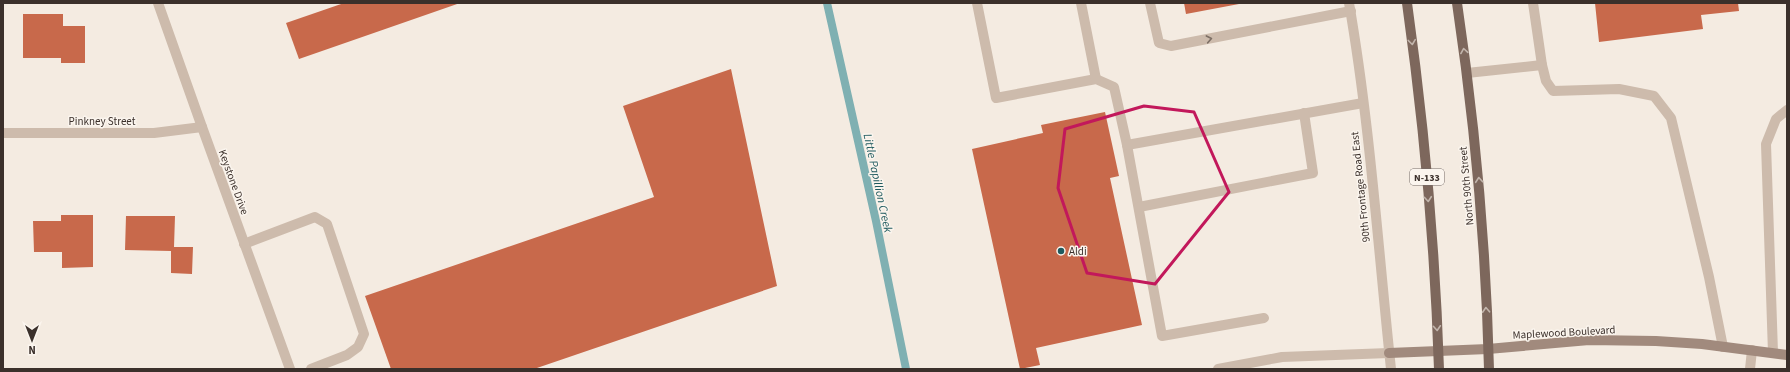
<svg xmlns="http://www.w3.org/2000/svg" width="1790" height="372" viewBox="0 0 1790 372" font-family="'Source Sans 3',sans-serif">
	<rect width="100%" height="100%" fill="#f4ebe1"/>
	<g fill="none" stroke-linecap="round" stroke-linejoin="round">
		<polyline stroke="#7fb0b2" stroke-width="8" points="827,3 876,221 906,369"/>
	</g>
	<g fill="#c8694b">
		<polygon points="344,3 460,3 299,59 286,23"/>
		<polygon points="1184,3 1239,3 1239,4 1186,14"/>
		<polygon points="1595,3 1738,3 1739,11 1701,15 1703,29 1599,42"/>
		<polygon points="23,14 63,14 63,26 85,26 85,63 61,63 61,58 23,58"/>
		<polygon points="731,69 777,286 534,369 391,369 365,296 654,197 623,106"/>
		<polygon points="1105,112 1119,176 1110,178 1142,325 1036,348 1040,365 1020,369 972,149 1043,133 1041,125"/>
		<polygon points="61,215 93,215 93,267 62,268 62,252 34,252 33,221 61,221"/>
		<polygon points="126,216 175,216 174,247 193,247 192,274 171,273 171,251 125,250"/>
	</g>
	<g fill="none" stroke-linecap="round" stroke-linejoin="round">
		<g stroke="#cdbbac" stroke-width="10">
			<polyline points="977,3 996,98 1096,79 1114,87 1127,145 1162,336 1264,318"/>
			<polyline points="1081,3 1096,79"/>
			<polyline points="1150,3 1159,43 1171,46 1351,11"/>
			<polyline points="1533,3 1542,65 1546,81 1553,91 1619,89 1654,96 1671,118 1709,277 1723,347"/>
			<polyline points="1467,73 1542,65"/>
			<polyline points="1127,145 1363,103"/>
			<polyline points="1139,207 1313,173 1304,113"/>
			<polyline points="244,244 315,217 327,224 364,334 358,347 347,355 311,369"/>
			<polyline points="1773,353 1766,144 1776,119 1787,110"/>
			<polyline points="1218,369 1282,357 1389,353"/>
			<polyline points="1750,369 1752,350"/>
		</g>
		<g stroke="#cdbbac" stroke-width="10">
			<polyline points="158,3 202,127 290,369"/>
			<path d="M 1349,3 C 1370,124 1378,247 1391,369"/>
			<polyline points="3,133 154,133 202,127"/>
		</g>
		<polyline stroke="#a18a7d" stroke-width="10" points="1389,353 1488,349 1589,340 1656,341 1702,344 1787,355"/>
		<g stroke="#7d675c" stroke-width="10">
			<path d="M 1407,3 C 1424,124 1435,247 1439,369"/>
			<path d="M 1457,3 C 1475,124 1486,246 1489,369"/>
		</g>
	</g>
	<defs><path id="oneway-chevron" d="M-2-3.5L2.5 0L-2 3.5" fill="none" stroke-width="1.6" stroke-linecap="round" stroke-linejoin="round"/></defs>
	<use stroke="#7d6f65" href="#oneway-chevron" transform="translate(1209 39) rotate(-11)"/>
	<g stroke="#c2b5ac">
		<use href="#oneway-chevron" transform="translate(1412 42) rotate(83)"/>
		<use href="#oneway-chevron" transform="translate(1464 51) rotate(-99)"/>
		<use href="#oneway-chevron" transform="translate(1479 180) rotate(-95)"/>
		<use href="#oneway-chevron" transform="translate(1428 199) rotate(85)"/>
		<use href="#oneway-chevron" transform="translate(1486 310) rotate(-93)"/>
		<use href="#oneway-chevron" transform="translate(1437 328) rotate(86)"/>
	</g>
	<path fill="none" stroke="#c2185b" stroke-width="3" stroke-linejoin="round" d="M 1144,106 L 1194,112 L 1229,192 L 1155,284 L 1087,273 L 1058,188 L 1065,129 Z"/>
	<circle fill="#1f5a5e" stroke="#fbf5ee" stroke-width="1.5" cx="1061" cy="251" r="4"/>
	<g text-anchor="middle" stroke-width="3" stroke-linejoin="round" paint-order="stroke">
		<rect fill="#fbf5ee" stroke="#756b66" stroke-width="1" x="1410" y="169" width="34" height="16" rx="3"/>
		<g font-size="10" font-weight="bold" fill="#3b302b">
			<text x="1427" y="181">N-133</text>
		</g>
		<g font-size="11" fill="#3b302b" stroke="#fbf5ee">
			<text x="102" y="125">Pinkney Street</text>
			<text transform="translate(234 182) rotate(70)" y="4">Keystone Drive</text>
			<text transform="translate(1466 186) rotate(-95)" y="4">North 90th Street</text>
			<text transform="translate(1360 187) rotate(-96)" y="4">90th Frontage Road East</text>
			<text transform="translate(1564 332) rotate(-3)" y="4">Maplewood Boulevard</text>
		</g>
		<g font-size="11" fill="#3b302b" stroke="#fbf5ee" text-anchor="start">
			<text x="1069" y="255">Aldi</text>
		</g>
		<g font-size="12" font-style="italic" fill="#1f5a5e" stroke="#fbf5ee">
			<text transform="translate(878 183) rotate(78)" y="4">Little Papillion Creek</text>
		</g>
	</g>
	<rect width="1790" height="372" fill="none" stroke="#3b302b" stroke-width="8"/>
	<g transform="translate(32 340) rotate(180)" stroke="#fbf5ee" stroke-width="3" paint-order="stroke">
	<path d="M0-3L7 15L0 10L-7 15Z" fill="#3b302b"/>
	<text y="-6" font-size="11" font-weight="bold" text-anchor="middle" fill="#3b302b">N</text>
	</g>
</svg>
